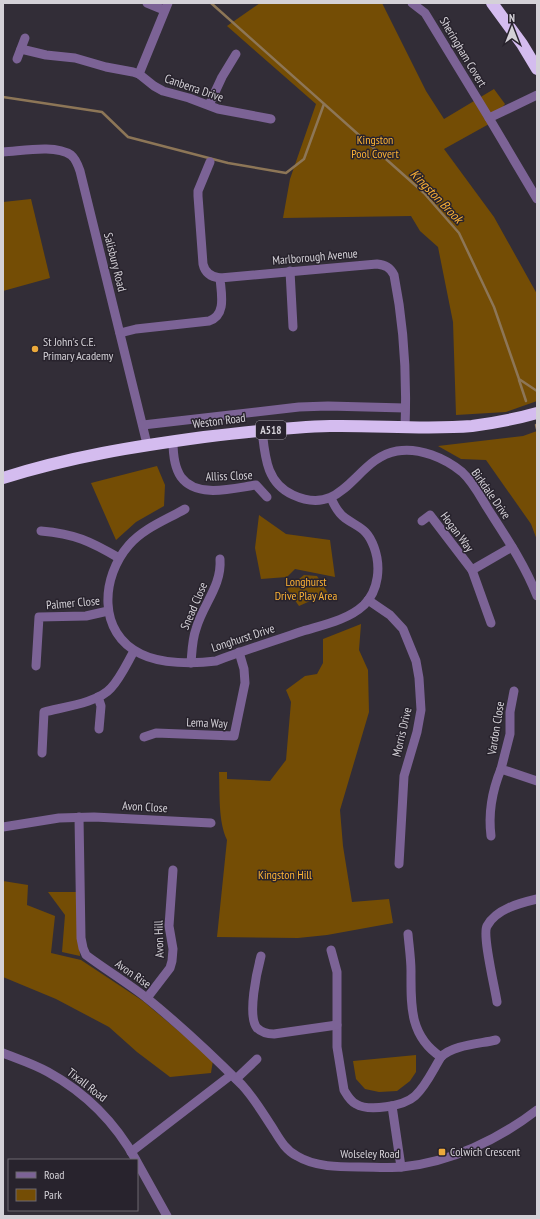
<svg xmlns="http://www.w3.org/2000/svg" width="540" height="1219" viewBox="0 0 540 1219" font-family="'PT Sans Narrow',sans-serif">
	<rect width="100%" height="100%" fill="#322d37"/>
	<g fill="#744d05">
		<polygon points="260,3 382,3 426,91 444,119 494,89 505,104 489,124 444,149 494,217 537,294 537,401 506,412 456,415 453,322 438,247 420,231 411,216 283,218 290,179 316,104 227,26"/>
		<polygon points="31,199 50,278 3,291 3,202"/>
		<polygon points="537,431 537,540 531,524 486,460 461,459 438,446 523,436"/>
		<polygon points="157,466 165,485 164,506 136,522 116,540 91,483"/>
		<polygon points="259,515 286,534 330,540 335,577 295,569 287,577 261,579 255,548"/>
		<polygon points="304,575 317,576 328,593 299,606 287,589"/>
		<path d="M 361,624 L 359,650 L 368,670 L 369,712 L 340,810 L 343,846 L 352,902 L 389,899 L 393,923 L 327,935 L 298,938 L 217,937 L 227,840 C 218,821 220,794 219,772 L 227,772 L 227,779 L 270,781 L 286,760 L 291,702 L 286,690 L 305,676 L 317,674 L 323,663 L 323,639 Z"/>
		<polygon points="3,881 28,885 27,905 55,916 51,953 81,960 143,1001 213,1060 211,1073 170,1077 137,1052 109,1027 56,999 3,977"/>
		<polygon points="48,892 77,892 80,956 62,952 65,915"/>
		<polygon points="416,1055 416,1072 410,1081 397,1091 379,1092 365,1089 356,1079 353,1061"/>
	</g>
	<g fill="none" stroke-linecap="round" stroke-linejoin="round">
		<g stroke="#8d7657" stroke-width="2.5">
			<polyline points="211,3 424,193 459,233 494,307 519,379 537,391"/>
			<polyline points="3,97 102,112 128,137 228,163 286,173 304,159 324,104"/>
			<polyline points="519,380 526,401"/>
			<polyline points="536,425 537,429"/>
		</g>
		<g stroke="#7c6396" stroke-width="9">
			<polyline points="147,3 164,10"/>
			<polyline points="412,3 425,13 489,118 537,95"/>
			<polyline points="21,49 46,55 75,58 106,67 133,72 139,74 154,86 163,91 189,98 218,109 271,119"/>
			<polyline points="17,59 25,38"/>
			<polyline points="139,74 168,3"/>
			<polyline points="209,105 222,77 236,54"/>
			<polyline points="489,118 537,199"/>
			<path d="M 3,152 C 22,151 55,144 71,155 C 76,159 78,165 80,171 L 147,444"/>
			<path d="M 210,162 L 198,191 L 198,196 L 203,264 C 205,273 211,277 220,278"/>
			<polyline points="290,271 293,327"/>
			<path d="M 120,333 L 136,329 L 209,321 C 227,315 221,293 220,278 L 377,264 C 385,265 390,267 394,275 C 404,325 407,376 405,427"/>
			<polyline points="143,425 299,407 328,406 405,408"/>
			<path d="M 262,430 C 265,456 266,483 293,495 C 345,519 355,458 397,451 C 419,447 445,458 462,472 C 473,482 480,496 488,509 C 506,537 525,565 537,596"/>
			<path d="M 173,441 C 173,452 174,467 181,477 C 197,499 234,488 256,485 L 267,497"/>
			<path d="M 185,509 C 166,520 144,528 129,545 C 101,577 97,633 141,654 C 161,664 194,664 216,661 C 245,650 274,641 303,631 C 323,625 348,620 364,605 C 379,590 381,566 374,547 C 367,528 359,528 345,518 C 338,513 334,505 331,498"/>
			<polyline points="422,521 430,515 472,570 512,547"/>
			<path d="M 41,531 C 75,534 90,541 119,558"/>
			<polyline points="472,570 491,623"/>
			<polyline points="368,600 390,615 403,629 416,661 419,678 421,710 417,732 404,776 399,864"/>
			<path d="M 191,663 C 192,652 192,640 196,629 C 203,604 222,586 220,559"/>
			<polyline points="36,666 39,617 86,616 108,611"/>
			<polyline points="514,691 510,712 510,734 501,769 537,781"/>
			<polyline points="98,697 101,706 99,729"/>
			<polyline points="144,737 156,733 234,736 245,683 244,669 239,652"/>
			<path d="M 42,753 L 44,712 C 63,707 98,703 111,688 C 121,677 127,663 134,651"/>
			<path d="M 79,817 L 81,938 L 83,948 L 86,955 C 106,970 128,983 148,999 C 181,1026 212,1055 242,1085 C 254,1098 262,1112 272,1127 C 279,1138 285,1150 297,1156 C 315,1167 339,1167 359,1167 C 373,1167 388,1168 402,1167 C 451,1162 498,1140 537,1110"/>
			<polyline points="3,827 59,818 94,817 211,823"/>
			<path d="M 491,836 C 488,812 492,791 501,769"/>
			<path d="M 408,934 C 409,946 411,959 411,971 C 411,1005 409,1036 441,1057"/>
			<path d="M 331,950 L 337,972 L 337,1047 L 344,1090 C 347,1095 350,1101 356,1104 C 369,1112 404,1106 415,1096 C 426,1086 433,1070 441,1057 C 453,1045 479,1044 496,1040"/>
			<path d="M 261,956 C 257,971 247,1016 257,1028 C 262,1033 268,1034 274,1034 L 337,1025"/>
			<polyline points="147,998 170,968 172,961 173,949 169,926 173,870"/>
			<path d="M 497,1002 C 495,988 482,935 487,926 C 496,909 520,903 537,899"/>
			<path d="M 3,1053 C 18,1059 34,1064 48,1072 C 86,1093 115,1122 136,1160"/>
			<polyline points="236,1079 257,1059"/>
			<polyline points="392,1106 401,1167"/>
			<polyline points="131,1152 231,1075"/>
			<polyline points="137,1162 167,1216"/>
		</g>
		<g stroke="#d4bcef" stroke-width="12">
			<polyline points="492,3 522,44 537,69"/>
			<path d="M 3,478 C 69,457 136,446 204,437 C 246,432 288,427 330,426 C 377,425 425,430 472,426 C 494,423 516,419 537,413"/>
		</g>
	</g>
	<g fill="#eca93b" stroke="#28232d" stroke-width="1.5">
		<circle cx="35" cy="349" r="4"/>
		<rect x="438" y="1148" width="8" height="8" rx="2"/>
	</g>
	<g text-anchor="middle" stroke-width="3" stroke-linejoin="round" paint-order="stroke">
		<rect fill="#28232d" stroke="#a09da4" stroke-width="1" x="256" y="421" width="30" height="18" rx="3"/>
		<g font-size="11" font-weight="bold" fill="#d4d1d7">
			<text x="271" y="434">A518</text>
		</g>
		<g font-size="12" fill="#d4d1d7" stroke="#28232d">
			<text transform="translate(463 52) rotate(59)" y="4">Sheringham Covert</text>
			<text transform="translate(194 88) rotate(19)" y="4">Canberra Drive</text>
			<text transform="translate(315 257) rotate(-5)" y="4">Marlborough Avenue</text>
			<text transform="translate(115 262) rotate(76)" y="4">Salisbury Road</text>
			<text transform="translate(219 421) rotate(-7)" y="4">Weston Road</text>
			<text transform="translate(229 476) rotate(-2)" y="4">Alliss Close</text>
			<text transform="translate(491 494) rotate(55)" y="4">Birkdale Drive</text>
			<text transform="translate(457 532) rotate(53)" y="4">Hogan Way</text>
			<text transform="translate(73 603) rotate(-5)" y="4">Palmer Close</text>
			<text transform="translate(194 606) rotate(-67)" y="4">Snead Close</text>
			<text transform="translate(243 638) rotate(-18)" y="4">Longhurst Drive</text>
			<text transform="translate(207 723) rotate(2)" y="4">Lema Way</text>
			<text transform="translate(496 728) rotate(-81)" y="4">Vardon Close</text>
			<text transform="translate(402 732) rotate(-77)" y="4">Morris Drive</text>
			<text transform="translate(145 807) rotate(3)" y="4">Avon Close</text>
			<text transform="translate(159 939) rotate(-92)" y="4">Avon Hill</text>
			<text transform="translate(133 974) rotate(35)" y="4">Avon Rise</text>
			<text transform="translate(87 1085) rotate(38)" y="4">Tixall Road</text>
			<text x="370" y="1158">Wolseley Road</text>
		</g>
		<g font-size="12" fill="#fbb134" stroke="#28232d">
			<text x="375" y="144">Kingston<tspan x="375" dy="14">Pool Covert</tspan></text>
			<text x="306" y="586">Longhurst<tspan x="306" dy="14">Drive Play Area</tspan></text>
			<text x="285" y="879">Kingston Hill</text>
		</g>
		<g font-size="12" fill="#d4d1d7" stroke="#28232d" text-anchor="start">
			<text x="43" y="346">St John's C.E.<tspan x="43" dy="14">Primary Academy</tspan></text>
			<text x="450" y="1156">Colwich Crescent</text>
		</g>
		<g font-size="13" font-style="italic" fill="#fbb034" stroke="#28232d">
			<text transform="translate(437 196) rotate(46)" y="5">Kingston Brook</text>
		</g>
	</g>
	<rect width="540" height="1219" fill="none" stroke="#d4d1d7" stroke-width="8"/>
	<rect x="8" y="1159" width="130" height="52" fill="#28232d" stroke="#6d6971"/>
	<rect x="16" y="1172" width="20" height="6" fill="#7c6396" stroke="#6d6971"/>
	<text x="44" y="1179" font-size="12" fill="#d4d1d7">Road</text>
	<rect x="16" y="1189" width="20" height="12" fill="#744d05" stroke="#6d6971"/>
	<text x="44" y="1199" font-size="12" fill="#d4d1d7">Park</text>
	<g transform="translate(512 28)" stroke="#28232d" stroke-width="3" paint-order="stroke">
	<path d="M0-3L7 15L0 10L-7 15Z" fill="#d4d1d7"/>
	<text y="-6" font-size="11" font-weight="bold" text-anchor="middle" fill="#d4d1d7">N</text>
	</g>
</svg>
